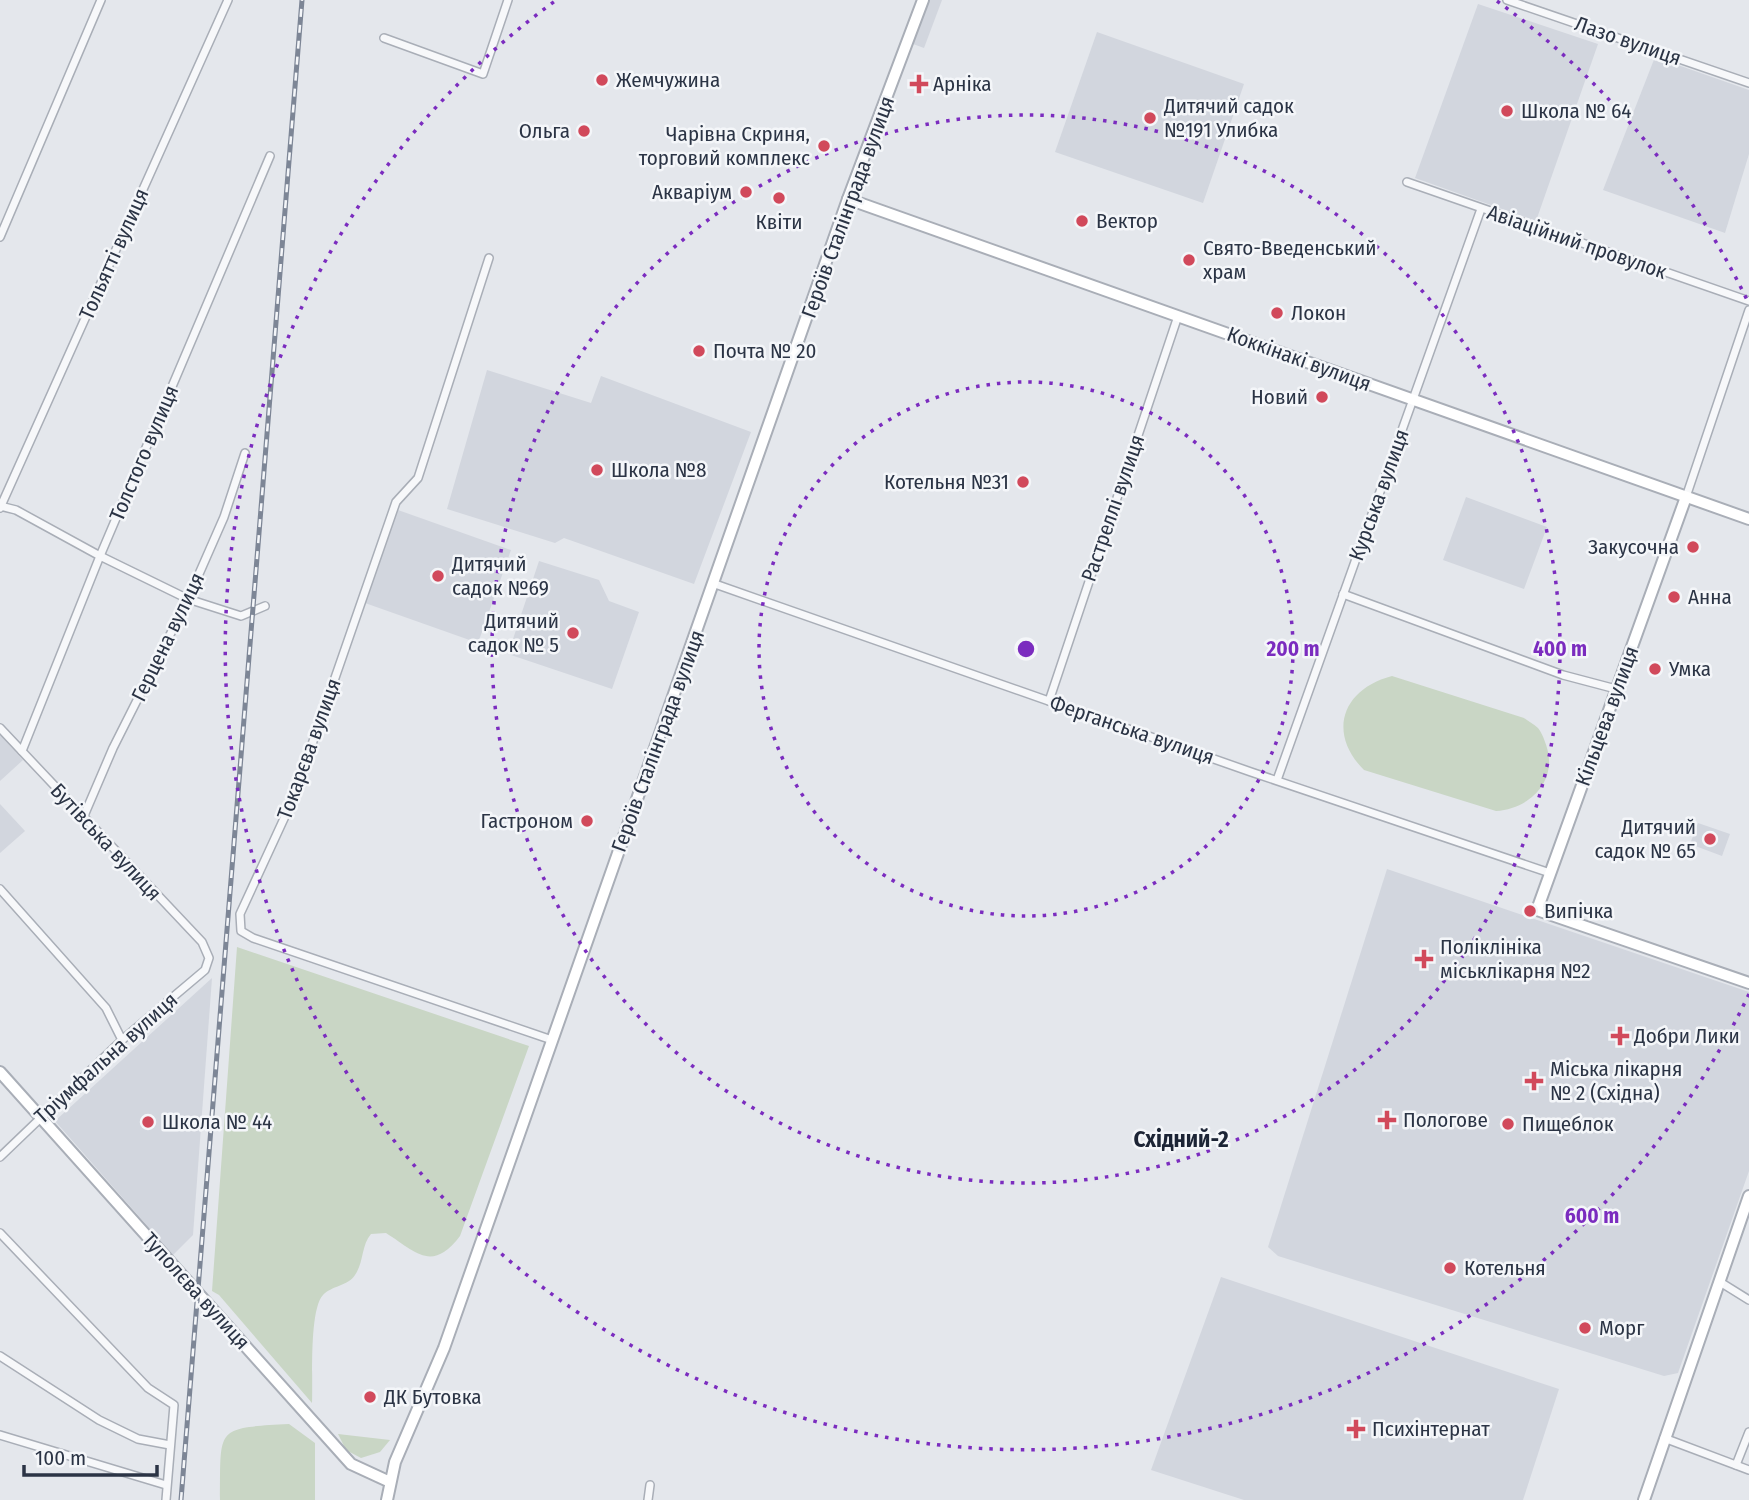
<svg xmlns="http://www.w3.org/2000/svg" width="1749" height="1500" viewBox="0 0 1749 1500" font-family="'Fira Sans Condensed',sans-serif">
	<rect width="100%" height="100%" fill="#e4e7ec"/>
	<g fill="#d2d6de">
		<polygon points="929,0 942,0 924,48 913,44"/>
		<polygon points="1478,4 1598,44 1536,221 1415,178"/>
		<polygon points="1097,32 1244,84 1203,203 1055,152"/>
		<polygon points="1655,57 1749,90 1749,154 1725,233 1603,190"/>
		<polygon points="487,370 591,403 601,376 751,432 694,584 564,538 555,543 447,509"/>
		<polygon points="1466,497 1547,527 1524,589 1443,560"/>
		<polygon points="398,510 511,550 478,643 365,603"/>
		<polygon points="539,561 599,580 609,601 639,612 612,689 508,654"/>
		<polygon points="0,735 23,760 0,781"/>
		<polygon points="0,804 25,831 0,853"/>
		<polygon points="1698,823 1730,834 1722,856 1690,844"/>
		<polygon points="1387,869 1749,992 1749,1171 1678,1373 1664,1376 1278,1256 1268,1247"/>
		<polygon points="212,978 193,1235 173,1255 55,1121"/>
		<polygon points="1221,1277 1559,1389 1523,1500 1244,1500 1151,1470"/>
	</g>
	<g fill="#c9d6c5">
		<path d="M 1392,676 L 1524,718 C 1528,721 1534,724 1538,728 C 1542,733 1545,741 1547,748 C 1557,782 1529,809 1496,811 L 1364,770 C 1327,733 1342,689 1392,676 Z"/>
		<path d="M 237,947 L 529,1046 L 460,1236 C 432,1273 416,1252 386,1233 L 371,1234 C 361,1246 364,1262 355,1275 C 348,1286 331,1286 323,1295 C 309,1310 313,1380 312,1403 L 219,1295 L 212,1291 Z"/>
		<path d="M 289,1424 L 315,1443 L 315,1500 L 220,1500 C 221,1427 214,1428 289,1424 Z"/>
		<polygon points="338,1434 390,1440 380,1452 361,1458 346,1450"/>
	</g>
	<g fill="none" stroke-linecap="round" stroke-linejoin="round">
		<defs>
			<g id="street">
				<polyline points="1507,0 1749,83"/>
				<polyline points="384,38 483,74 508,0"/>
				<polyline points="1407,182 1749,301"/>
				<polyline points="0,237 101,0"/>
				<polyline points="489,258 418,478 396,502 293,799 240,914 241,931 253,938 552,1040"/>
				<polyline points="1686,497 1749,310"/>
				<polyline points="0,506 16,510 100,556 188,599 241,616 265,606"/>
				<polyline points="0,508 228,0"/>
				<polyline points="715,584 1251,772 1550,873"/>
				<polyline points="1343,594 1563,675 1616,689"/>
				<polyline points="1049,701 1178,316"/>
				<polyline points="0,728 202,942 209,958 205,970 122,1040 0,1157"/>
				<polyline points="22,751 100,556 270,156"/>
				<polyline points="1277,780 1481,209"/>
				<polyline points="83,818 113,748 188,599 224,517 245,453"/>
				<polyline points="0,889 106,1008 122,1040"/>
				<polyline points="0,1233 148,1388 174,1405 166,1500"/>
				<polyline points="1720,1282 1749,1300"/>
				<polyline points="0,1356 99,1420 138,1439 170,1445"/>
				<polyline points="0,1435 166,1485"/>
				<polyline points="1664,1438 1749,1470"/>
				<polyline points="1736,1465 1749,1432"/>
				<polyline points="648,1500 650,1485"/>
			</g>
			<g id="secondary">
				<polyline points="848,199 1749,519"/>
				<polyline points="1686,497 1537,910 1749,983"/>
				<polyline points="0,1072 351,1464 390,1482"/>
				<polyline points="387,1500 395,1462 444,1348 848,199 923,0"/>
				<polyline points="1644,1500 1749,1196"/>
			</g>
		</defs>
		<use href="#street" stroke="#a9aeb7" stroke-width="10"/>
		<use href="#secondary" stroke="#a9aeb7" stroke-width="14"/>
		<use href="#street" stroke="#f7f8fa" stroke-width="7"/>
		<use href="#secondary" stroke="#fff" stroke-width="10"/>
		<defs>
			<polyline id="rail" points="181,1500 302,0"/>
		</defs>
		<use href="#rail" stroke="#7d8696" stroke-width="5"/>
		<use href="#rail" stroke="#f4f6f9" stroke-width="2.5" stroke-dasharray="8" stroke-linecap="butt"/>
	</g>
	<g fill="none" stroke="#7b2cbf" stroke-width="3.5" stroke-dasharray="3.5 7">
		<circle cx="1026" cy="649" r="267"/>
		<circle cx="1026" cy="649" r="534"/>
		<path d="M1749 994A801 801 0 1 1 555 1M1497 1A801 801 0 0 1 1749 304"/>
	</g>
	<g fill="#d1495b" stroke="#f4f6f9" stroke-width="2.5">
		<circle cx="602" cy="80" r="7"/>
		<path d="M915.5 73.5h7v7h7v7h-7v7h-7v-7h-7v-7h7z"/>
		<circle cx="1507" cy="111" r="7"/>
		<circle cx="1150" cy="118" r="7"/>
		<circle cx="584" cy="131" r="7"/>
		<circle cx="824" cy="146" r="7"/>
		<circle cx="746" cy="192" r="7"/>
		<circle cx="779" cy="198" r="7"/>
		<circle cx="1082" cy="221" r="7"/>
		<circle cx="1189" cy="260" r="7"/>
		<circle cx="1277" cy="313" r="7"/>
		<circle cx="699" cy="351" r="7"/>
		<circle cx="1322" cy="397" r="7"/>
		<circle cx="597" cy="470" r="7"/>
		<circle cx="1023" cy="482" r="7"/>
		<circle cx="1693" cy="547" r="7"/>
		<circle cx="438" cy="576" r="7"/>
		<circle cx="1674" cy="597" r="7"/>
		<circle cx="573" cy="633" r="7"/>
		<circle cx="1655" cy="669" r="7"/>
		<circle cx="587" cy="821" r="7"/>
		<circle cx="1710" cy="839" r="7"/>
		<circle cx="1530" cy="911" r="7"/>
		<path d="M1420.5 948.5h7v7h7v7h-7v7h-7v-7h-7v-7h7z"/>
		<path d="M1616.5 1025.5h7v7h7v7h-7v7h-7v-7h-7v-7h7z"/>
		<path d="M1530.5 1070.5h7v7h7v7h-7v7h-7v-7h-7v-7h7z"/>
		<path d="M1383.5 1109.5h7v7h7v7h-7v7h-7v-7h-7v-7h7z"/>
		<circle cx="148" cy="1122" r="7"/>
		<circle cx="1508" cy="1124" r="7"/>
		<circle cx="1450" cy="1268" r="7"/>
		<circle cx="1585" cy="1328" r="7"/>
		<circle cx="370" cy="1397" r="7"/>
		<path d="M1352.5 1418.5h7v7h7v7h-7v7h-7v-7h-7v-7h7z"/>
	</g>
	<g text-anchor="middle" stroke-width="5" stroke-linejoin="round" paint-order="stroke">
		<g font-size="21" fill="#2b3445" stroke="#f4f6f9">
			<text transform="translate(1628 41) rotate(19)" y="7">Лазо вулиця</text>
			<text transform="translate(848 207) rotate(-70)" y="7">Героїв Сталінграда вулиця</text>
			<text transform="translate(1577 242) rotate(19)" y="7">Авіаційний провулок</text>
			<text transform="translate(114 254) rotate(-66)" y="7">Тольятті вулиця</text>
			<text transform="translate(1299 359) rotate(20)" y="7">Коккінакі вулиця</text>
			<text transform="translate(144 453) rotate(-67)" y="7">Толстого вулиця</text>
			<text transform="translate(1379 495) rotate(-70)" y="7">Курська вулиця</text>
			<text transform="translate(1113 508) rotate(-71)" y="7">Растреллі вулиця</text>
			<text transform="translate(168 637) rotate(-64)" y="7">Герцена вулиця</text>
			<text transform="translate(1607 716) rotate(-70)" y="7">Кільцева вулиця</text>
			<text transform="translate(1132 730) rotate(19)" y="7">Ферганська вулиця</text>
			<text transform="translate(658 741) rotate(-70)" y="7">Героїв Сталінграда вулиця</text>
			<text transform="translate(309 749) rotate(-70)" y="7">Токарєва вулиця</text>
			<text transform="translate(106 842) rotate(47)" y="7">Бутівська вулиця</text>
			<text transform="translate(106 1058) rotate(-42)" y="7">Тріумфальна вулиця</text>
			<text transform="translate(196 1291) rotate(48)" y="7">Туполєва вулиця</text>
		</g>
		<g font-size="21" fill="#2b3445" stroke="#f4f6f9" text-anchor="start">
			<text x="616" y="87">Жемчужина</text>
			<text x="933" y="91">Арніка</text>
			<text x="1164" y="113">Дитячий садок<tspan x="1164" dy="24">№191 Улибка</tspan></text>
			<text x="1521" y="118">Школа № 64</text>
			<text x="570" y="138" text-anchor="end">Ольга</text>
			<text x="810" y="141" text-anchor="end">Чарівна Скриня,<tspan x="810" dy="24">торговий комплекс</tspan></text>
			<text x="732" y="199" text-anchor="end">Акваріум</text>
			<text x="1096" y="228">Вектор</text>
			<text x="779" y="229" text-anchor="middle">Квіти</text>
			<text x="1203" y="255">Свято-Введенський<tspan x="1203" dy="24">храм</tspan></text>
			<text x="1291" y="320">Локон</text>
			<text x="713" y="358">Почта № 20</text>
			<text x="1308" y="404" text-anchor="end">Новий</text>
			<text x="611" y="477">Школа №8</text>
			<text x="1009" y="489" text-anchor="end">Котельня №31</text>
			<text x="1679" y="554" text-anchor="end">Закусочна</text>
			<text x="452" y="571">Дитячий<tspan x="452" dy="24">садок №69</tspan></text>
			<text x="1688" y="604">Анна</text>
			<text x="559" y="628" text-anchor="end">Дитячий<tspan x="559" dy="24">садок № 5</tspan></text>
			<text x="1669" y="676">Умка</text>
			<text x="573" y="828" text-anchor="end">Гастроном</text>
			<text x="1696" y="834" text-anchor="end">Дитячий<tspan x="1696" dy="24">садок № 65</tspan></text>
			<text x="1544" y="918">Випічка</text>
			<text x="1440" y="954">Поліклініка<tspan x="1440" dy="24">міськлікарня №2</tspan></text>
			<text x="1634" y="1043">Добри Лики</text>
			<text x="1550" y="1076">Міська лікарня<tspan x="1550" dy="24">№ 2 (Східна)</tspan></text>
			<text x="1403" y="1127">Пологове</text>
			<text x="162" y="1129">Школа № 44</text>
			<text x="1522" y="1131">Пищеблок</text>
			<text x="1464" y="1275">Котельня</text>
			<text x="1599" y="1335">Морг</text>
			<text x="384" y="1404">ДК Бутовка</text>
			<text x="1372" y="1436">Психінтернат</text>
		</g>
		<g font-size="23" font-weight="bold" fill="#1d2536" stroke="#f4f6f9">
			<text x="1181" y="1147">Східний-2</text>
		</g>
	</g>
	<circle cx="1026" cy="649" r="10" fill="#7b2cbf" stroke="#f4f6f9" stroke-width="3.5"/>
	<g font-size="21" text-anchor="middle" font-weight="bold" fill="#7b2cbf" stroke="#f4f6f9" stroke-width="5" stroke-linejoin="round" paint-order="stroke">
		<text x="1293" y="656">200 m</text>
		<text x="1560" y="656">400 m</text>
		<text x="1592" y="1223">600 m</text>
	</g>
	<path d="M24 1465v10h133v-10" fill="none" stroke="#2b3445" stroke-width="3.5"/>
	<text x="35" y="1465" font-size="21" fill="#2b3445" stroke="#f4f6f9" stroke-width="5" paint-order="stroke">100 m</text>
</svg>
